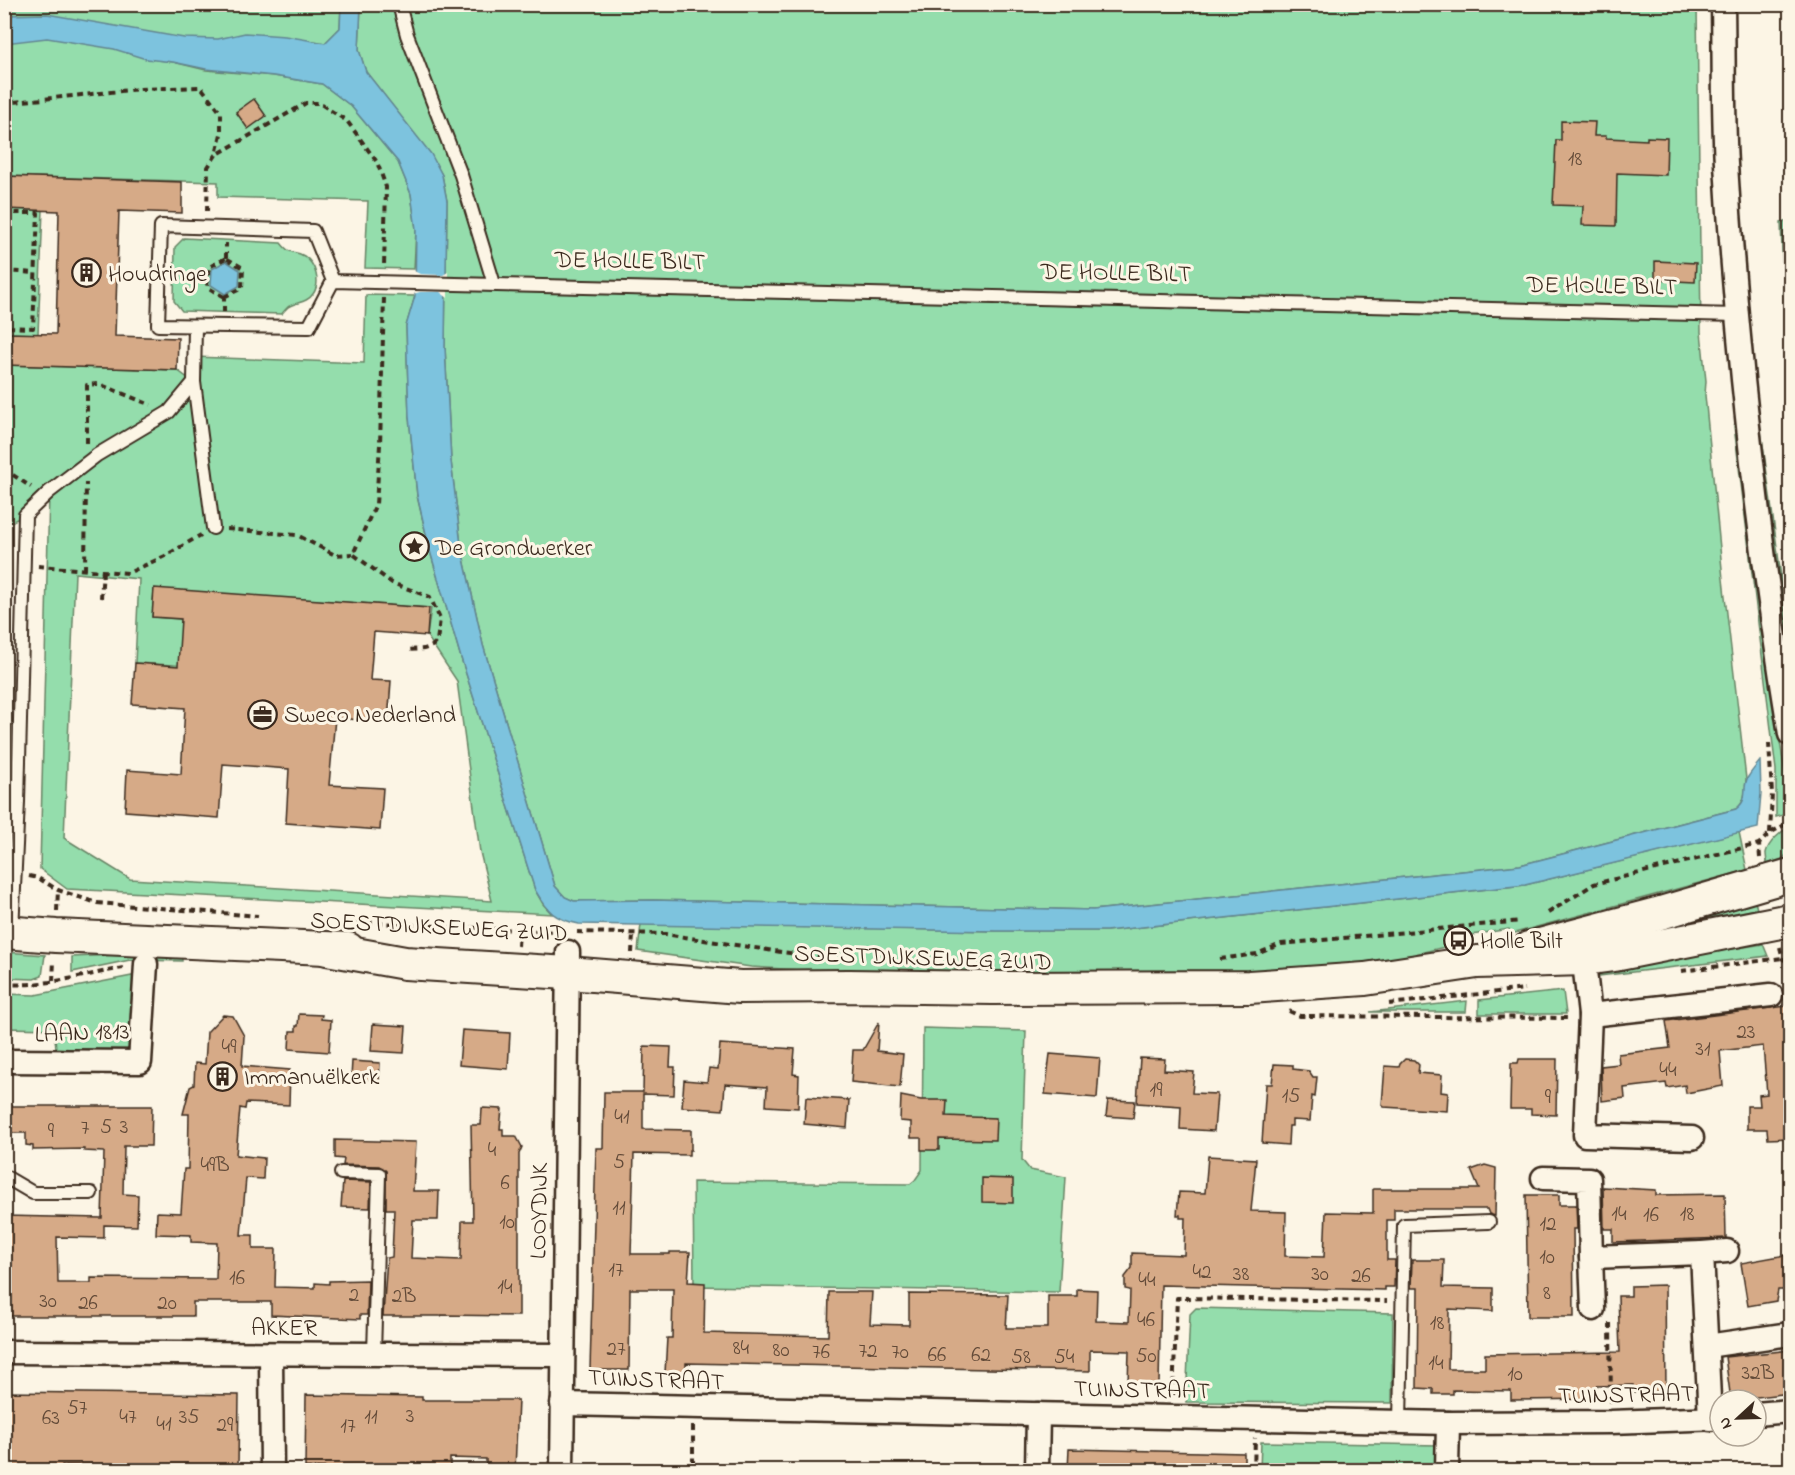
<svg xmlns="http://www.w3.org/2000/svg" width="1795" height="1475" viewBox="0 0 1795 1475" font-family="'Indie Flower',sans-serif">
	<rect width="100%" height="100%" fill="#fcf5e5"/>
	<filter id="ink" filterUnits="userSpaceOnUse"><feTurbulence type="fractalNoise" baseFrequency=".0167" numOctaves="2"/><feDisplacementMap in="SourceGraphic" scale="12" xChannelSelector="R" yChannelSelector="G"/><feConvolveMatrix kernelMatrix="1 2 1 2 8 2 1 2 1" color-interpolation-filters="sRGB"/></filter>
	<g filter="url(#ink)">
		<g fill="#94ddac" stroke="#688465" stroke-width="1.5" fill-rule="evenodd">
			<path d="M 361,4 L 1697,5 L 1701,332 L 1706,381 L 1705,395 L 1723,579 L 1746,779 C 1745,792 1746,801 1736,809 L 1520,865 L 1093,910 L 653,900 L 574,901 L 565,897 L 555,886 L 483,645 L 461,545 L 451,461 L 445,347 L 447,201 L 442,175 L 430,154 L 366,72 L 359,50 Z"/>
			<polygon points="5,5 341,5 340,28 325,43 314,41 152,59 173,62 206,70 274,76 322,84 351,106 398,162 411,194 416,229 414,269 365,268 368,201 218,197 218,182 5,176"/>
			<polygon points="5,209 43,210 38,334 5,333"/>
			<polygon points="1781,222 1790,222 1790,467"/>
			<path d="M 184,238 L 281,243 C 292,257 293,249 304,256 C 316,264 321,283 313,294 C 307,303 296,302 288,307 C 288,307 282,313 282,314 L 182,311 L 174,301 L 175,247 Z"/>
			<path d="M 366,295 L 415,296 L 406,326 L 409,417 L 417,496 L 430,551 L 461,658 L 535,890 L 543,904 L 552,914 L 67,889 L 40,869 L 49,493 L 25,515 L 5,525 L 5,365 L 177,370 L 193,382 L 194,357 L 364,363 ZM 75,573 L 139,579 L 135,663 L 211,667 L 181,619 L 152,617 L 154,589 L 431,608 L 427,636 L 457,681 L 480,852 L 492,901 L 130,879 L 64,838 Z"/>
			<polygon points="1756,414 1759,416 1790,642 1790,654"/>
			<polygon points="1738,415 1757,595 1790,805 1790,813 1776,817 1776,770 1734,426"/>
			<path d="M 1790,827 L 1790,851 L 1782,859 L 1767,864 C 1767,862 1766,855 1766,853 C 1768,843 1781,831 1790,827 Z"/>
			<polygon points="1739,832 1747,870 1511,934 1509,929 1453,938 1453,945 1369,965 1272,973 866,974 751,967 638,951 641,924 996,931 1106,931 1525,885"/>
			<polygon points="1753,894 1757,909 1646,929"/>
			<polygon points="1763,944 1768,956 1599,976 1604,971 1609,969"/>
			<polygon points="5,952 45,955 42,976 34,979 5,978"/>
			<polygon points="182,952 182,961 130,960 72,972 72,957"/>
			<polygon points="137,975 130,1053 56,1048 54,1029 5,1028 5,994 35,995"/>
			<polygon points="1563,991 1566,1014 1479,1014 1479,1000"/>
			<polygon points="1467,1001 1466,1012 1370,1012"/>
			<polygon points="923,1028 1026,1031 1022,1160 1030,1170 1066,1177 1059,1292 694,1286 693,1182 910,1184 915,1180 922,1170"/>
			<polygon points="1196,1308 1393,1313 1392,1403 1186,1402 1190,1314"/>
			<polygon points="1261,1442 1439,1445 1439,1470 1260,1470"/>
		</g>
		<g fill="#7dc3de" stroke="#638691" stroke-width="1.5">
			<path d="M 341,5 L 361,5 L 359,50 L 366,72 L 431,154 L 442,175 L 447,201 L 445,347 L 451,461 L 461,545 L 483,645 L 555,886 L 565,897 L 574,901 L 653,900 L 1093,910 L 1520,865 L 1736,809 C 1750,799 1741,789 1748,777 C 1751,772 1756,766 1760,761 L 1761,793 L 1758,828 L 1525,885 L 1106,931 L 996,931 L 579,924 C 554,919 548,912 535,890 L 461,658 L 430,551 L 417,495 L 409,417 L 406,326 L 415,296 L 416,229 L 411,194 L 398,162 L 351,106 L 322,84 L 274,76 L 206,69 L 173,62 L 146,59 L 114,49 L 47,38 L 5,43 L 5,15 L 47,14 L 184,38 L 218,39 L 245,33 L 285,36 L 325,43 L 340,28 Z"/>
			<polygon points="226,261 240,270 239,286 225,294 211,285 212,269"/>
		</g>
		<polygon fill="#fcf5e5" points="412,270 420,274 443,275 448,272 448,298 440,292 420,292 413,294"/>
		<g fill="#d6aa87" stroke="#3b2a1e" stroke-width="1.5">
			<polygon points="254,99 266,116 248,129 236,112"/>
			<polygon points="1561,121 1595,122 1594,136 1606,136 1606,138 1647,140 1647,137 1667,138 1666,175 1617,173 1616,226 1582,225 1583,206 1553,205 1556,140 1561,140"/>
			<polygon points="4,176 182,182 182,213 119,211 115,336 178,338 177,370 4,365 4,333 56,334 59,211 4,209"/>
			<polygon points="1655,261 1696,263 1695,282 1655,280"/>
			<polygon points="154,588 429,608 427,636 374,632 370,680 391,681 388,722 335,718 329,785 383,788 380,830 286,823 289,769 223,764 219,818 125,811 127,770 181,774 185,708 132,704 135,663 178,666 181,619 152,617"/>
			<polygon points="1787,1006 1788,1019 1791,1019 1791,1138 1768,1139 1767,1129 1747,1129 1747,1106 1760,1106 1759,1095 1767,1094 1763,1046 1720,1051 1723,1086 1686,1093 1685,1085 1667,1088 1666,1083 1624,1088 1625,1098 1602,1101 1601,1066 1619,1064 1618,1054 1670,1048 1666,1021"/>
			<polygon points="299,1014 322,1015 321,1019 331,1020 329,1052 289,1049 290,1031 296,1031 296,1026 298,1026"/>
			<polygon points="223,1015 233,1016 244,1036 242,1066 290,1070 289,1105 246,1103 245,1109 240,1108 236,1155 264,1158 263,1179 246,1178 241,1235 253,1235 253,1249 276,1249 275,1287 315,1288 315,1283 329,1284 329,1281 368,1280 367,1315 360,1315 360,1319 271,1315 271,1302 193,1302 193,1316 10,1316 10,1293 4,1293 4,1216 102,1218 104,1152 84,1151 84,1149 33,1150 33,1146 26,1145 26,1133 4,1133 4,1106 152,1106 151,1146 124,1146 123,1194 138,1195 137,1226 104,1225 104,1238 57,1237 58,1283 91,1283 91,1278 216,1279 217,1243 191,1242 191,1235 156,1234 157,1212 181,1213 184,1169 188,1169 189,1114 183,1114 190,1087 194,1085 195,1063 205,1064 207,1032"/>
			<polygon points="879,1022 877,1051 903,1054 900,1087 851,1082 853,1050 863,1050"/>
			<polygon points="373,1024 406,1026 404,1053 371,1051"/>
			<polygon points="462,1030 510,1033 508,1069 459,1065"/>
			<polygon points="720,1044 795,1049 793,1074 799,1075 798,1108 766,1106 767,1087 725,1084 723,1110 682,1107 684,1080 707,1082 709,1068 718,1069"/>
			<polygon points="644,1046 671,1047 670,1067 675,1067 674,1095 643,1094 643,1129 691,1130 691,1150 689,1150 689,1155 634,1154 631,1254 670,1254 670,1252 690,1252 688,1282 705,1283 704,1333 828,1336 829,1292 872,1292 870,1324 909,1325 909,1294 1008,1295 1006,1328 1048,1328 1048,1296 1077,1296 1077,1289 1097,1290 1096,1321 1129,1322 1130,1290 1125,1289 1125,1277 1132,1268 1132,1253 1184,1255 1185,1218 1180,1218 1180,1215 1177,1215 1179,1192 1205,1193 1208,1156 1256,1159 1251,1211 1286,1212 1285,1256 1324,1257 1326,1212 1373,1213 1373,1189 1479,1189 1471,1170 1485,1165 1496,1168 1495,1216 1489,1214 1487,1209 1394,1209 1394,1220 1387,1220 1387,1260 1395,1260 1394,1287 1385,1287 1385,1290 1161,1285 1159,1384 1128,1384 1129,1351 1090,1350 1090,1371 686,1363 686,1374 665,1373 667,1338 672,1338 673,1289 630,1289 629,1370 590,1370 596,1148 603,1148 604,1092 643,1092"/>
			<polygon points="1050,1054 1100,1058 1097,1098 1045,1094"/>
			<polygon points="1140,1058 1165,1059 1164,1070 1194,1072 1192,1093 1217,1094 1214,1131 1180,1129 1181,1106 1137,1103"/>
			<polygon points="1405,1059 1414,1060 1419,1065 1418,1073 1442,1075 1441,1092 1448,1093 1447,1111 1384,1107 1382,1105 1385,1066 1399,1067 1400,1064"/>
			<polygon points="1519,1059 1557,1059 1556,1115 1531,1114 1531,1109 1510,1109 1511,1063 1518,1063"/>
			<polygon points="352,1061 380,1063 379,1081 351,1078"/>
			<polygon points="1274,1064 1293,1065 1293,1069 1309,1071 1313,1077 1317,1077 1315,1097 1312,1096 1310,1121 1292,1120 1292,1126 1289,1126 1288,1145 1262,1143 1266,1084 1272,1084"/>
			<polygon points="901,1096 921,1100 947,1100 946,1116 996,1118 995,1140 939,1139 939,1150 921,1150 921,1138 911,1138 911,1122 900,1121"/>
			<polygon points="806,1097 849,1100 847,1128 804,1124"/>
			<polygon points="1108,1100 1135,1101 1133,1118 1106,1116"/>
			<polygon points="482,1108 502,1109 500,1129 503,1129 503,1136 516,1136 522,1147 519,1154 519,1316 441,1315 441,1316 383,1316 387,1258 392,1257 394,1209 386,1209 386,1171 379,1166 343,1165 344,1159 335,1158 335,1140 416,1142 413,1191 439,1191 438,1220 413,1220 411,1258 461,1260 462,1221 473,1221 471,1125 481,1125"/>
			<polygon points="982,1178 1013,1179 1013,1203 982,1202"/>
			<polygon points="343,1181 371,1182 370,1208 341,1207"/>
			<polygon points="1603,1187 1656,1190 1656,1195 1725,1194 1726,1238 1613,1242 1613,1229 1604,1229"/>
			<polygon points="1526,1195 1559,1195 1559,1205 1576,1205 1577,1229 1573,1229 1574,1317 1528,1317"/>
			<polygon points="1791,1254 1791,1282 1785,1282 1785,1290 1778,1290 1776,1301 1748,1306 1741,1263"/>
			<polygon points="1412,1260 1444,1260 1443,1287 1493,1288 1493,1311 1449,1309 1448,1369 1485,1369 1485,1354 1620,1352 1618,1296 1631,1296 1631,1286 1665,1285 1666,1391 1633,1392 1633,1385 1596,1386 1596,1399 1511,1400 1511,1391 1453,1390 1453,1394 1433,1394 1433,1389 1417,1388 1418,1288 1411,1288"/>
			<polygon points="1791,1350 1791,1393 1731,1400 1725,1357"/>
			<polygon points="5,1392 239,1395 238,1466 62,1465 62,1470 4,1470"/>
			<polygon points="306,1395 422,1397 422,1400 518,1400 515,1470 486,1470 486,1459 450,1458 450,1470 305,1467"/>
			<polygon points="1069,1449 1244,1453 1244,1470 1068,1470"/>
		</g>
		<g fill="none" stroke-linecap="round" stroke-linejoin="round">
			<defs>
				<g id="service">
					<polyline points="399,4 407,35 461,175 494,284"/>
					<polyline points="333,281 309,327 158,325 161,226 313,231 333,281 1737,315"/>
					<polyline points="194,382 213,528"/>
					<polyline points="12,931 18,802 25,515 49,492 97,455 169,412 194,382 195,326"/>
					<polyline points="341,1173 379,1174 374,1354"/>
					<polyline points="4,1176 33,1193 91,1193"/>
					<polyline points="1400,1422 1404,1225 1489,1222"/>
				</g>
				<g id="minor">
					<path d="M 1723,4 C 1724,58 1723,111 1726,164 C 1737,355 1759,545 1790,734"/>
					<polyline points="1582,945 1590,1015 1585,1135 1692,1138"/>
					<polyline points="1590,1015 1771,995"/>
					<polyline points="4,1061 140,1062 146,964"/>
					<polyline points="1543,1178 1589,1179 1591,1257 1702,1253 1710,1419"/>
					<polyline points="1702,1253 1727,1251"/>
					<polyline points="1591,1257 1593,1309"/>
					<polyline points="1707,1346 1790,1334"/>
					<polyline points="4,1352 563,1355"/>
					<polyline points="271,1354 272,1470"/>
					<polyline points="562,1404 1448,1423 1611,1422 1720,1418"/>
					<polyline points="1756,1414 1790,1411"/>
					<polyline points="562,1470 568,952"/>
					<polyline points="1037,1470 1038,1414"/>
					<polyline points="1447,1470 1448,1423"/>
				</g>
				<g id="secondary">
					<polyline points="4,932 56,936 348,949"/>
					<polyline points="1529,948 1657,914 1790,875"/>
					<polyline points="327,949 405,963 568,973 740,987 849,986 993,988 1249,987 1365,979 1477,962 1584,959 1614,955 1790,920"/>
				</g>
			</defs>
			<use href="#service" stroke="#3b2a1e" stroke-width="16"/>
			<use href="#minor" stroke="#3b2a1e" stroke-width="27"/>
			<use href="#secondary" stroke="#3b2a1e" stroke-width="36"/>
			<g stroke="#3b2a1e" stroke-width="4" stroke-dasharray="6 4.5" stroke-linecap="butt">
				<polyline points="4,103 140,89 201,87 221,113 221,134 216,155"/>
				<polyline points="207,211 208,167 216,155 306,103 319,103 347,121 377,162 386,187 384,266"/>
				<polyline points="4,213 38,213 33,328 4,327"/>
				<polyline points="226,258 226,243"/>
				<polyline points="4,271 35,273"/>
				<polyline points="175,275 208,276"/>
				<polyline points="224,297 242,288 243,268 226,258"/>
				<polyline points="224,297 207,287 209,267 226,258"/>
				<polyline points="384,298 380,445 376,504 353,554 392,583 430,597 440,619 437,641 432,646 424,649 408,650"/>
				<polyline points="224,312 224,297"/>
				<polyline points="87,443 87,385 99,384 151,405"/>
				<polyline points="4,469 31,487"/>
				<polyline points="227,529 297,535 335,555 353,554"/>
				<polyline points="38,566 128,573 165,556 201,535"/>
				<polyline points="85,570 86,483"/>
				<polyline points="101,598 103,571"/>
				<polyline points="1769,743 1772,794 1770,833"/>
				<polyline points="1760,858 1759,844 1770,833 1790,822"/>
				<polyline points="29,876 38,878 58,890 97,903 258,916"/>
				<polyline points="57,911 58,890"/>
				<polyline points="1548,913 1594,884 1759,844"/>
				<polyline points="356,922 558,932"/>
				<polyline points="577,932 665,934 781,952 835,958"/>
				<polyline points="518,946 519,931"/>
				<polyline points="1780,947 1783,959 1790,963"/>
				<polyline points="632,953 633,934"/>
				<polyline points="1220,959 1257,954 1281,944 1521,921"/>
				<polyline points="1681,971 1790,957"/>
				<polyline points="53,981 54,961"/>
				<path d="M 4,984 C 44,987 84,975 123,968"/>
				<polyline points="1389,1004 1525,989"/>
				<polyline points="1289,1011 1300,1016 1569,1018"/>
				<polyline points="1610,1323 1611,1403"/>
				<polyline points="1173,1395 1177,1298 1387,1301"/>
				<polyline points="693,1426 693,1470"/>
				<polyline points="1254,1470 1255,1438"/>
			</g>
			<use href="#service" stroke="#fcf5e5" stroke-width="12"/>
			<use href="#minor" stroke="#fcf5e5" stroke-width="22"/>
			<use href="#secondary" stroke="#fcf5e5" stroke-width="32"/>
		</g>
	</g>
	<defs>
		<symbol id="building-ring" viewBox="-11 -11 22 22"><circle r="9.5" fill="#fcf5e5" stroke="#3b2a1e" stroke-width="1.5"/><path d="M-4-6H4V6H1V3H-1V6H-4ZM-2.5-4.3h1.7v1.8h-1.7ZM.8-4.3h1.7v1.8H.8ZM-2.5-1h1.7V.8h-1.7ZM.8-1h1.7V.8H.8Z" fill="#3b2a1e"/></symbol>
		<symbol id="sight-ring" viewBox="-11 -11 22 22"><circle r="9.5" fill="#fcf5e5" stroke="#3b2a1e" stroke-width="1.5"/><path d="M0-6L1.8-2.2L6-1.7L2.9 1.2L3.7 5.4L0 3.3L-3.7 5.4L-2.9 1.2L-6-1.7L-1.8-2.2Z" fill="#3b2a1e"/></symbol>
		<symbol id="office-ring" viewBox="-11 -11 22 22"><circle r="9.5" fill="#fcf5e5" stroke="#3b2a1e" stroke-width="1.5"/><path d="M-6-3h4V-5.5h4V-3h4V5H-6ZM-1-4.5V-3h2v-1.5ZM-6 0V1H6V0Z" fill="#3b2a1e"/></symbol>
		<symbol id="bus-ring" viewBox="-11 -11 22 22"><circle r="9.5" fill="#fcf5e5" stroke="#3b2a1e" stroke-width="1.5"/><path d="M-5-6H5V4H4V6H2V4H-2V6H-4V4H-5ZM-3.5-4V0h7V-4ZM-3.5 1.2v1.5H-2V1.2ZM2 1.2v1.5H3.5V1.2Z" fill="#3b2a1e"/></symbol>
	</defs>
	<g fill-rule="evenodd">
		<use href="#building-ring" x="70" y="256" width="33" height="33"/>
		<use href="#sight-ring" x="398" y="530" width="33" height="33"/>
		<use href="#office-ring" x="246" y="698" width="33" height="33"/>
		<use href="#bus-ring" x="1442" y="924" width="33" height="33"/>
		<use href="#building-ring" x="206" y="1060" width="33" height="33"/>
	</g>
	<g text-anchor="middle" stroke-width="6" stroke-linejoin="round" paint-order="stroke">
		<g font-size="21" fill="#624a38">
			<text x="1575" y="165">18</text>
			<text x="1746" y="1038">23</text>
			<text x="229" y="1053">49</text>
			<text x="1703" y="1055">31</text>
			<text x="1668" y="1076">44</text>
			<text x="1156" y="1096">19</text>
			<text x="1291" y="1102">15</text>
			<text x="1548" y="1103">9</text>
			<text x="622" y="1123">41</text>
			<text x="106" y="1133">5</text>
			<text x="124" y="1133">3</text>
			<text x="85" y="1134">7</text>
			<text x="51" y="1137">9</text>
			<text x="492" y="1156">4</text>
			<text x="619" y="1168">5</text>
			<text x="215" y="1171">49B</text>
			<text x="505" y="1189">6</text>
			<text x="619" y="1214">11</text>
			<text x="1619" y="1220">14</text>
			<text x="1687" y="1220">18</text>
			<text x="1651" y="1221">16</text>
			<text x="507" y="1228">10</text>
			<text x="1548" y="1230">12</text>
			<text x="1547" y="1263">10</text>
			<text x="616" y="1276">17</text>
			<text x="1202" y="1278">42</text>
			<text x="1241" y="1280">38</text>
			<text x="1320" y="1280">30</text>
			<text x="1361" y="1282">26</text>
			<text x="237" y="1284">16</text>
			<text x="1147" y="1286">44</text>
			<text x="505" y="1293">14</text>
			<text x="1547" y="1299">8</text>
			<text x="354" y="1301">2</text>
			<text x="404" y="1302">2B</text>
			<text x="48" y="1307">30</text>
			<text x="88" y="1309">26</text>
			<text x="167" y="1309">20</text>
			<text x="1146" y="1326">46</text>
			<text x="1437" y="1329">18</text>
			<text x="741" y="1354">84</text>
			<text x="616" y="1355">27</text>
			<text x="781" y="1356">80</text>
			<text x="868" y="1357">72</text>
			<text x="821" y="1358">76</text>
			<text x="900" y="1358">70</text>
			<text x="937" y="1361">66</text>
			<text x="981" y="1361">62</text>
			<text x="1146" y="1362">50</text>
			<text x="1021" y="1363">58</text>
			<text x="1064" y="1363">54</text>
			<text x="1436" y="1369">14</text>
			<text x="1758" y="1379">32B</text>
			<text x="1515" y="1380">10</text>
			<text x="77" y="1414">57</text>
			<text x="410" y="1422">3</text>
			<text x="128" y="1423">47</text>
			<text x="189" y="1423">35</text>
			<text x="371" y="1423">11</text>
			<text x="51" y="1424">63</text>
			<text x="164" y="1430">41</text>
			<text x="225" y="1431">29</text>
			<text x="348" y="1432">17</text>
		</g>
		<g font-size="24" fill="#3b2a1e" stroke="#fcf5e5">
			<text transform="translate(630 260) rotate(1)" y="8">DE HOLLE BILT</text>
			<text transform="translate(1116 272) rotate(1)" y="8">DE HOLLE BILT</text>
			<text transform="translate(1602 285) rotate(1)" y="8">DE HOLLE BILT</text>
			<text transform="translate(439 926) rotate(3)" y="8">SOESTDIJKSEWEG ZUID</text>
			<text transform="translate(923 957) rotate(2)" y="8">SOESTDIJKSEWEG ZUID</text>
			<text transform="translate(82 1032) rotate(-2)" y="8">LAAN 1813</text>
			<text transform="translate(538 1211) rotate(-89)" y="8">LOOYDIJK</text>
			<text x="284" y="1335">AKKER</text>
			<text transform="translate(656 1379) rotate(2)" y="8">TUINSTRAAT</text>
			<text transform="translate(1142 1389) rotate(1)" y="8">TUINSTRAAT</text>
			<text transform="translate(1626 1394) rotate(-1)" y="8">TUINSTRAAT</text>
		</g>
		<g font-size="24" fill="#3b2a1e" stroke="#fcf5e5" text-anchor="start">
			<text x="108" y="281">Houdringe</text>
			<text x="435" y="555">De Grondwerker</text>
			<text x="284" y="722">Sweco Nederland</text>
			<text x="1480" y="948">Holle Bilt</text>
			<text x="244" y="1084">Immanuëlkerk</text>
		</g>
	</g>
	<rect width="1795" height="1475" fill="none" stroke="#fcf5e5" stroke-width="24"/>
	<rect x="12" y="12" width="1771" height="1451" fill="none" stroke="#3b2a1e" stroke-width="2" filter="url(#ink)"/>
	<g transform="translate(1738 1418) rotate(248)"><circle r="28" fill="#fcf5e5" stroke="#afa495" stroke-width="1.5"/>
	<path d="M0-4.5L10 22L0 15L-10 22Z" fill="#3b2a1e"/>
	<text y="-9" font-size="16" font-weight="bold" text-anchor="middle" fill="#3b2a1e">N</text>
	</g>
</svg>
